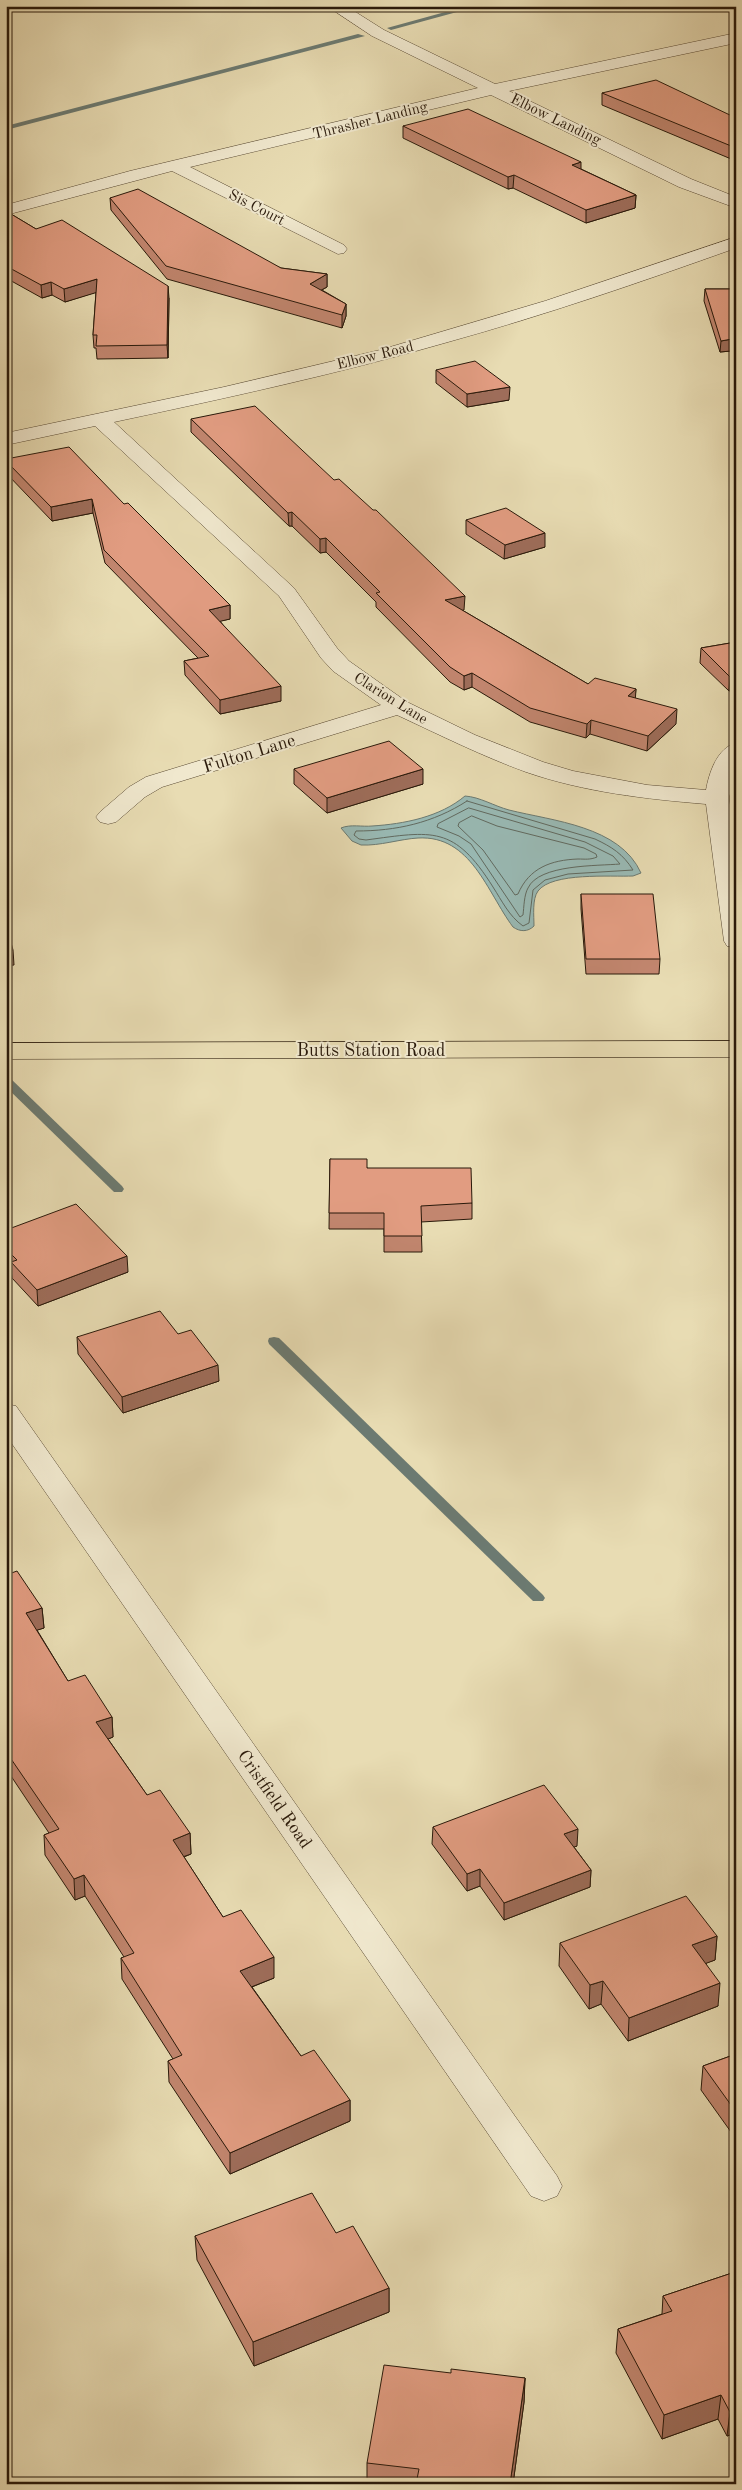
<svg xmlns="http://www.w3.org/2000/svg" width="742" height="2490" viewBox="0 0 742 2490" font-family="'Old Standard TT',serif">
	<rect width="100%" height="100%" fill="#e8dcb3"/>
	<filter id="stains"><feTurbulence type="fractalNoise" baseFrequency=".004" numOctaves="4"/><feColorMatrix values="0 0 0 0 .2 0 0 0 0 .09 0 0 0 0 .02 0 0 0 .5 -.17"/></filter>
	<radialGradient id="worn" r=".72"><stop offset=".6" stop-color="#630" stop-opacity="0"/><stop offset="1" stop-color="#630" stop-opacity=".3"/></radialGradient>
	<path fill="#99bab5" stroke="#6c7a71" d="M 465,796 C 480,797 494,806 509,810 C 553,821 620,826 641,873 L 633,876 C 611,877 552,872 538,891 C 532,899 534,916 534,926 C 528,932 520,932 513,927 C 487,892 471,835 418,838 C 400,839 380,846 361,845 L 352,841 L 341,828 C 350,824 363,827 372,826 C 404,824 440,817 465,796 Z"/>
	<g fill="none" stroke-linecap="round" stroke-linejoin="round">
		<g stroke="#616a60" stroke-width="1">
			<path d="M 467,801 L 595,839 C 612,847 623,854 633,870 L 568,874 L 545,880 L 533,890 L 529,923 L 523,926 C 509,916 502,901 493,887 C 454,825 433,831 366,840 L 359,839 L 354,835 L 356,831 C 396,831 433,823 467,801 Z"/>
			<path d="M 469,808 L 585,842 L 613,856 L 620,864 C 598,866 539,864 528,888 C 524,895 524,907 523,915 L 520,917 L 471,844 L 459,836 L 437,827 L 438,824 Z"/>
			<path d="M 472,816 L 497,826 L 584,848 L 596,854 L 597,857 C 590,860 585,859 578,859 C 551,860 529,868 518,894 L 515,895 L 483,850 L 458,826 L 459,823 Z"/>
		</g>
		<g fill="#6c7a71" fill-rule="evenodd">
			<polygon points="467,6 479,6 391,30 387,28"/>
			<polygon points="358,34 365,36 6,130 6,126"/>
			<polygon points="6,1077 10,1078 122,1186 124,1189 122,1192 114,1192 6,1087"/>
			<polygon points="274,1337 279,1338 543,1595 545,1598 543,1601 533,1601 269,1344 268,1341 269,1338"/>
		</g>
		<defs>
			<g id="minor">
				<polygon points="327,6 346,6 384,30 495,84 736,33 736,43 509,91 691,179 736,197 736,208 679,187 491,95 190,167 344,245 347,249 344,253 338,254 172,171 6,215 6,205 130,171 478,88 372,36"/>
				<path d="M 736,237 L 736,248 C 641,282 545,315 448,342 C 338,374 226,398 114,422 L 294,588 L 337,648 L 349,661 L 407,702 L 475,735 L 543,762 L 573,771 L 647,785 L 706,790 C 709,773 717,748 736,743 L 736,767 L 729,798 L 736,850 L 736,948 L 727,946 L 724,941 L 706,804 C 646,799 584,792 526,772 C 482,756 440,735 397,715 L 162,787 L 145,797 L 116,822 L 108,824 L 100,822 L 96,817 L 100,812 L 129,787 L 146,777 L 381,705 L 333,671 L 321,658 L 279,596 L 95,426 L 6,445 L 6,433 L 224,387 L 380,350 L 545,301 Z"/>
				<polygon points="6,1404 16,1406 557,2176 562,2186 557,2196 544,2201 531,2196 6,1435"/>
			</g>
			<polygon id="major" points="736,1041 736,1057 6,1059 6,1043"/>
		</defs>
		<use href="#minor" stroke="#594a34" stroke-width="1"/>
		<use href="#major" stroke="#29190a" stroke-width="1"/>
		<use href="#minor" fill="#f0e8ce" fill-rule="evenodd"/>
		<use href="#major" fill="#e8dcb3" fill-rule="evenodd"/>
	</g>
	<g fill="#c2866f" stroke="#29190a">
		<polygon points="602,93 732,116 736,115 736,161 602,105"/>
		<polygon points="403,126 581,169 636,195 635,208 586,223 513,188 508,189 403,138"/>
		<polygon points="110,198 281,268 327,274 327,287 322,290 346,304 346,316 342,328 167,279 111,210"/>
		<polygon points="6,211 36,229 169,298 168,358 97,359 96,348 94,348 93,335 96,292 65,302 52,295 42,298 6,278"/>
		<polygon points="705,289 736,289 736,355 731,351 720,352 704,301"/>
		<polygon points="436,370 509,400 467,407 436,383"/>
		<polygon points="191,419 464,610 462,610 588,684 636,689 635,698 676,724 647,751 590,734 586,738 530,722 472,687 464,690 450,682 376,607 376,602 326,552 320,553 292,526 289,526 191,432"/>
		<polygon points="6,459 124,504 230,605 230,619 220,621 281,701 220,714 185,675 184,661 198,658 105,563 93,513 52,521 6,473"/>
		<polygon points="466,520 545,547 504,559 466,534"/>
		<polygon points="736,642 729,691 700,663 701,648"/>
		<polygon points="294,769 423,784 327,813 294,784"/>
		<polygon points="581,894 660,959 659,974 586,974 581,909"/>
		<polygon points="330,1159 367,1168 472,1203 472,1219 421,1222 422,1252 384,1252 384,1229 329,1229"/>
		<polygon points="6,1230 128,1272 38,1306 12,1278 11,1269 6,1263"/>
		<polygon points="178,1334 219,1381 123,1413 78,1354 77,1337"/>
		<polygon points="6,1575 42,1608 44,1628 37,1630 68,1681 112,1717 113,1737 108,1739 147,1795 190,1833 191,1854 184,1857 223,1917 274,1978 252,1987 301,2056 350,2100 350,2121 230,2174 169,2082 168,2061 173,2059 122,1979 121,1958 124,1957 85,1896 75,1900 45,1855 44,1835 49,1833 9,1773 6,1774"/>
		<polygon points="433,1827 577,1846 574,1847 591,1870 590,1887 504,1920 480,1886 467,1891 432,1844"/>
		<polygon points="717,1936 715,1960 706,1963 718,2006 628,2041 601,2004 589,2009 559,1966 560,1943"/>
		<polygon points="736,2054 736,2139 701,2090 703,2066"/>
		<polygon points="336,2233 389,2288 389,2312 254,2366 197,2260 195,2236"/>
		<polygon points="735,2272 736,2433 727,2436 718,2419 662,2439 616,2353 618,2329 662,2314 663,2296"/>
		<polygon points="451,2373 525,2378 524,2402 513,2484 367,2484 367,2463"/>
	</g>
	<g fill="#9e6d5a" stroke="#29190a">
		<polygon points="581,162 581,174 572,165"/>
		<polygon points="514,175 513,188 508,189 508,177"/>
		<polygon points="636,195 635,208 586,223 586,210"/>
		<polygon points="327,274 327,287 310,296 310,284"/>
		<polygon points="97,279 98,292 65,302 64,289"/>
		<polygon points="51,282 52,295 42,298 41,285"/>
		<polygon points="168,286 169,298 168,358 167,345"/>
		<polygon points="346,304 346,316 342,328 342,315"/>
		<polygon points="732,339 731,351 720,352 721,341"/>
		<polygon points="510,387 509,400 467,407 467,394"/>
		<polygon points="92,499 93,513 52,521 51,507"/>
		<polygon points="292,512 292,526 289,526 288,513"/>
		<polygon points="545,533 545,547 504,559 505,545"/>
		<polygon points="326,538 326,552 320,553 320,539"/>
		<polygon points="465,596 464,610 444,614 445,600"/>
		<polygon points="230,605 230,619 209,624 209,610"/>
		<polygon points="472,673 472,687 464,690 464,676"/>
		<polygon points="736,676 736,690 729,691 730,677"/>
		<polygon points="281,686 281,701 220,714 220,700"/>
		<polygon points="636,689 635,704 628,696"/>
		<polygon points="677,709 676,724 647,751 648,736"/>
		<polygon points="591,720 590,734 586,738 587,724"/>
		<polygon points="423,769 423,784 327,813 327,798"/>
		<polygon points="13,950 14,965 6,966 6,951"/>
		<polygon points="127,1256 128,1272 38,1306 37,1290"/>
		<polygon points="218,1365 219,1381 123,1413 122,1397"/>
		<polygon points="42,1608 44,1628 28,1633 26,1613"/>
		<polygon points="112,1717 113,1737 98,1743 96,1722"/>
		<polygon points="6,1753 7,1753 9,1773 6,1774"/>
		<polygon points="578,1829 577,1846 563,1851 564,1834"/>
		<polygon points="190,1833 191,1854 174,1860 173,1840"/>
		<polygon points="480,1869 480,1886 467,1891 467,1874"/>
		<polygon points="591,1870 590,1887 504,1920 504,1903"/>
		<polygon points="84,1875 85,1896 75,1900 74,1879"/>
		<polygon points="717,1936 715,1960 691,1969 692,1945"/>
		<polygon points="274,1957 274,1978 241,1991 240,1971"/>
		<polygon points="603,1981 601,2004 589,2009 590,1985"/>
		<polygon points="720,1983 718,2006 628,2041 629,2018"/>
		<polygon points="350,2100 350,2121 230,2174 230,2153"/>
		<polygon points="389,2288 389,2312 254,2366 253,2342"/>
		<polygon points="525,2378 524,2402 513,2484 510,2484"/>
		<polygon points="721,2395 718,2419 662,2439 664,2415"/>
		<polygon points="736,2410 736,2433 727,2436 730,2412"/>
	</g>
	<g fill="#e19c81" stroke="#29190a">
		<polygon points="656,80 732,116 736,115 736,148 602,93"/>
		<polygon points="468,109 581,162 572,165 636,195 586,210 514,175 508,177 403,126"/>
		<polygon points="138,189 281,268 327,274 310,284 346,304 342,315 166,266 110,198"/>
		<polygon points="6,211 36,229 62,220 168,286 167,345 96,346 97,335 93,335 97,279 64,289 51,282 41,285 6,266"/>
		<polygon points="705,289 736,289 736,342 732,339 721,341"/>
		<polygon points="475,361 510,387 467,394 436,370"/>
		<polygon points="255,406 334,480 339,479 373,510 376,510 465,596 445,600 588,684 595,678 636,689 628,696 677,709 648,736 591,720 587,724 530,708 472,673 464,676 450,667 376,593 380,592 326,538 320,539 292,512 288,513 191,419"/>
		<polygon points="69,447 124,504 128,503 230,605 209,610 281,686 220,700 184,661 209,656 104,550 92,499 51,507 6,461 6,459"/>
		<polygon points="506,508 545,533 505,545 466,520"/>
		<polygon points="736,642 736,676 730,677 701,648"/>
		<polygon points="389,741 423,769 327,798 294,769"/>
		<polygon points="581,894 653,894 660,959 586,959"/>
		<polygon points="6,924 13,950 6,951"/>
		<polygon points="330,1159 367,1159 367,1168 471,1168 472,1203 421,1206 422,1236 384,1236 384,1213 329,1213"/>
		<polygon points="76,1204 127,1256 37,1290 11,1262 17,1260 6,1249 6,1230"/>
		<polygon points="160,1311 178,1334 191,1330 218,1365 122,1397 77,1337"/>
		<polygon points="17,1571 42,1608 26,1613 68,1681 85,1675 112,1717 96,1722 147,1795 160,1790 190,1833 173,1840 223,1917 241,1910 274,1957 240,1971 301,2056 314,2050 350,2100 230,2153 168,2061 182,2055 121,1958 134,1953 84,1875 74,1879 44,1835 59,1829 7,1753 6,1753 6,1575"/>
		<polygon points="544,1785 578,1829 564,1834 591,1870 504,1903 480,1869 467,1874 433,1827"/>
		<polygon points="686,1896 717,1936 692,1945 720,1983 629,2018 603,1981 590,1985 560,1943"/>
		<polygon points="736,2054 736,2112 703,2066"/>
		<polygon points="312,2193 336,2233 353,2226 389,2288 253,2342 195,2236"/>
		<polygon points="735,2272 736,2410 730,2412 721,2395 664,2415 618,2329 672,2311 663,2296"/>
		<polygon points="384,2365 451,2373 451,2369 525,2378 510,2484 416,2484 419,2469 367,2463"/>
	</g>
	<g text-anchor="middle" stroke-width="4" stroke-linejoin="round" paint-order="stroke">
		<g font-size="15" fill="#29190a" stroke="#f0e8ce">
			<text transform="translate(556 119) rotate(26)" y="5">Elbow Landing</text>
			<text transform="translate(370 120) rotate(-14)" y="5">Thrasher Landing</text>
			<text transform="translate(257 207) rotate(27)" y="5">Sis Court</text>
			<text transform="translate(375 355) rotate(-14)" y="5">Elbow Road</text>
			<text transform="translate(391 698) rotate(32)" y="5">Clarion Lane</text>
		</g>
		<g font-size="18" fill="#29190a" stroke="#f0e8ce">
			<text transform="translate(249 753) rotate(-17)" y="6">Fulton Lane</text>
			<text x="371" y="1056">Butts Station Road</text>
			<text transform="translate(275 1799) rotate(55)" y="6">Cristfield Road</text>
		</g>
	</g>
	<rect width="742" height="2490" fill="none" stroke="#e8dcb3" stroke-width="25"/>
	<rect x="8" y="8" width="727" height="2475" fill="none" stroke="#29190a" stroke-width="2.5"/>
	<rect x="12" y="12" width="717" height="2465" fill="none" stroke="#29190a"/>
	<rect width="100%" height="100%" filter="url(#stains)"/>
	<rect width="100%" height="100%" fill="url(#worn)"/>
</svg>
